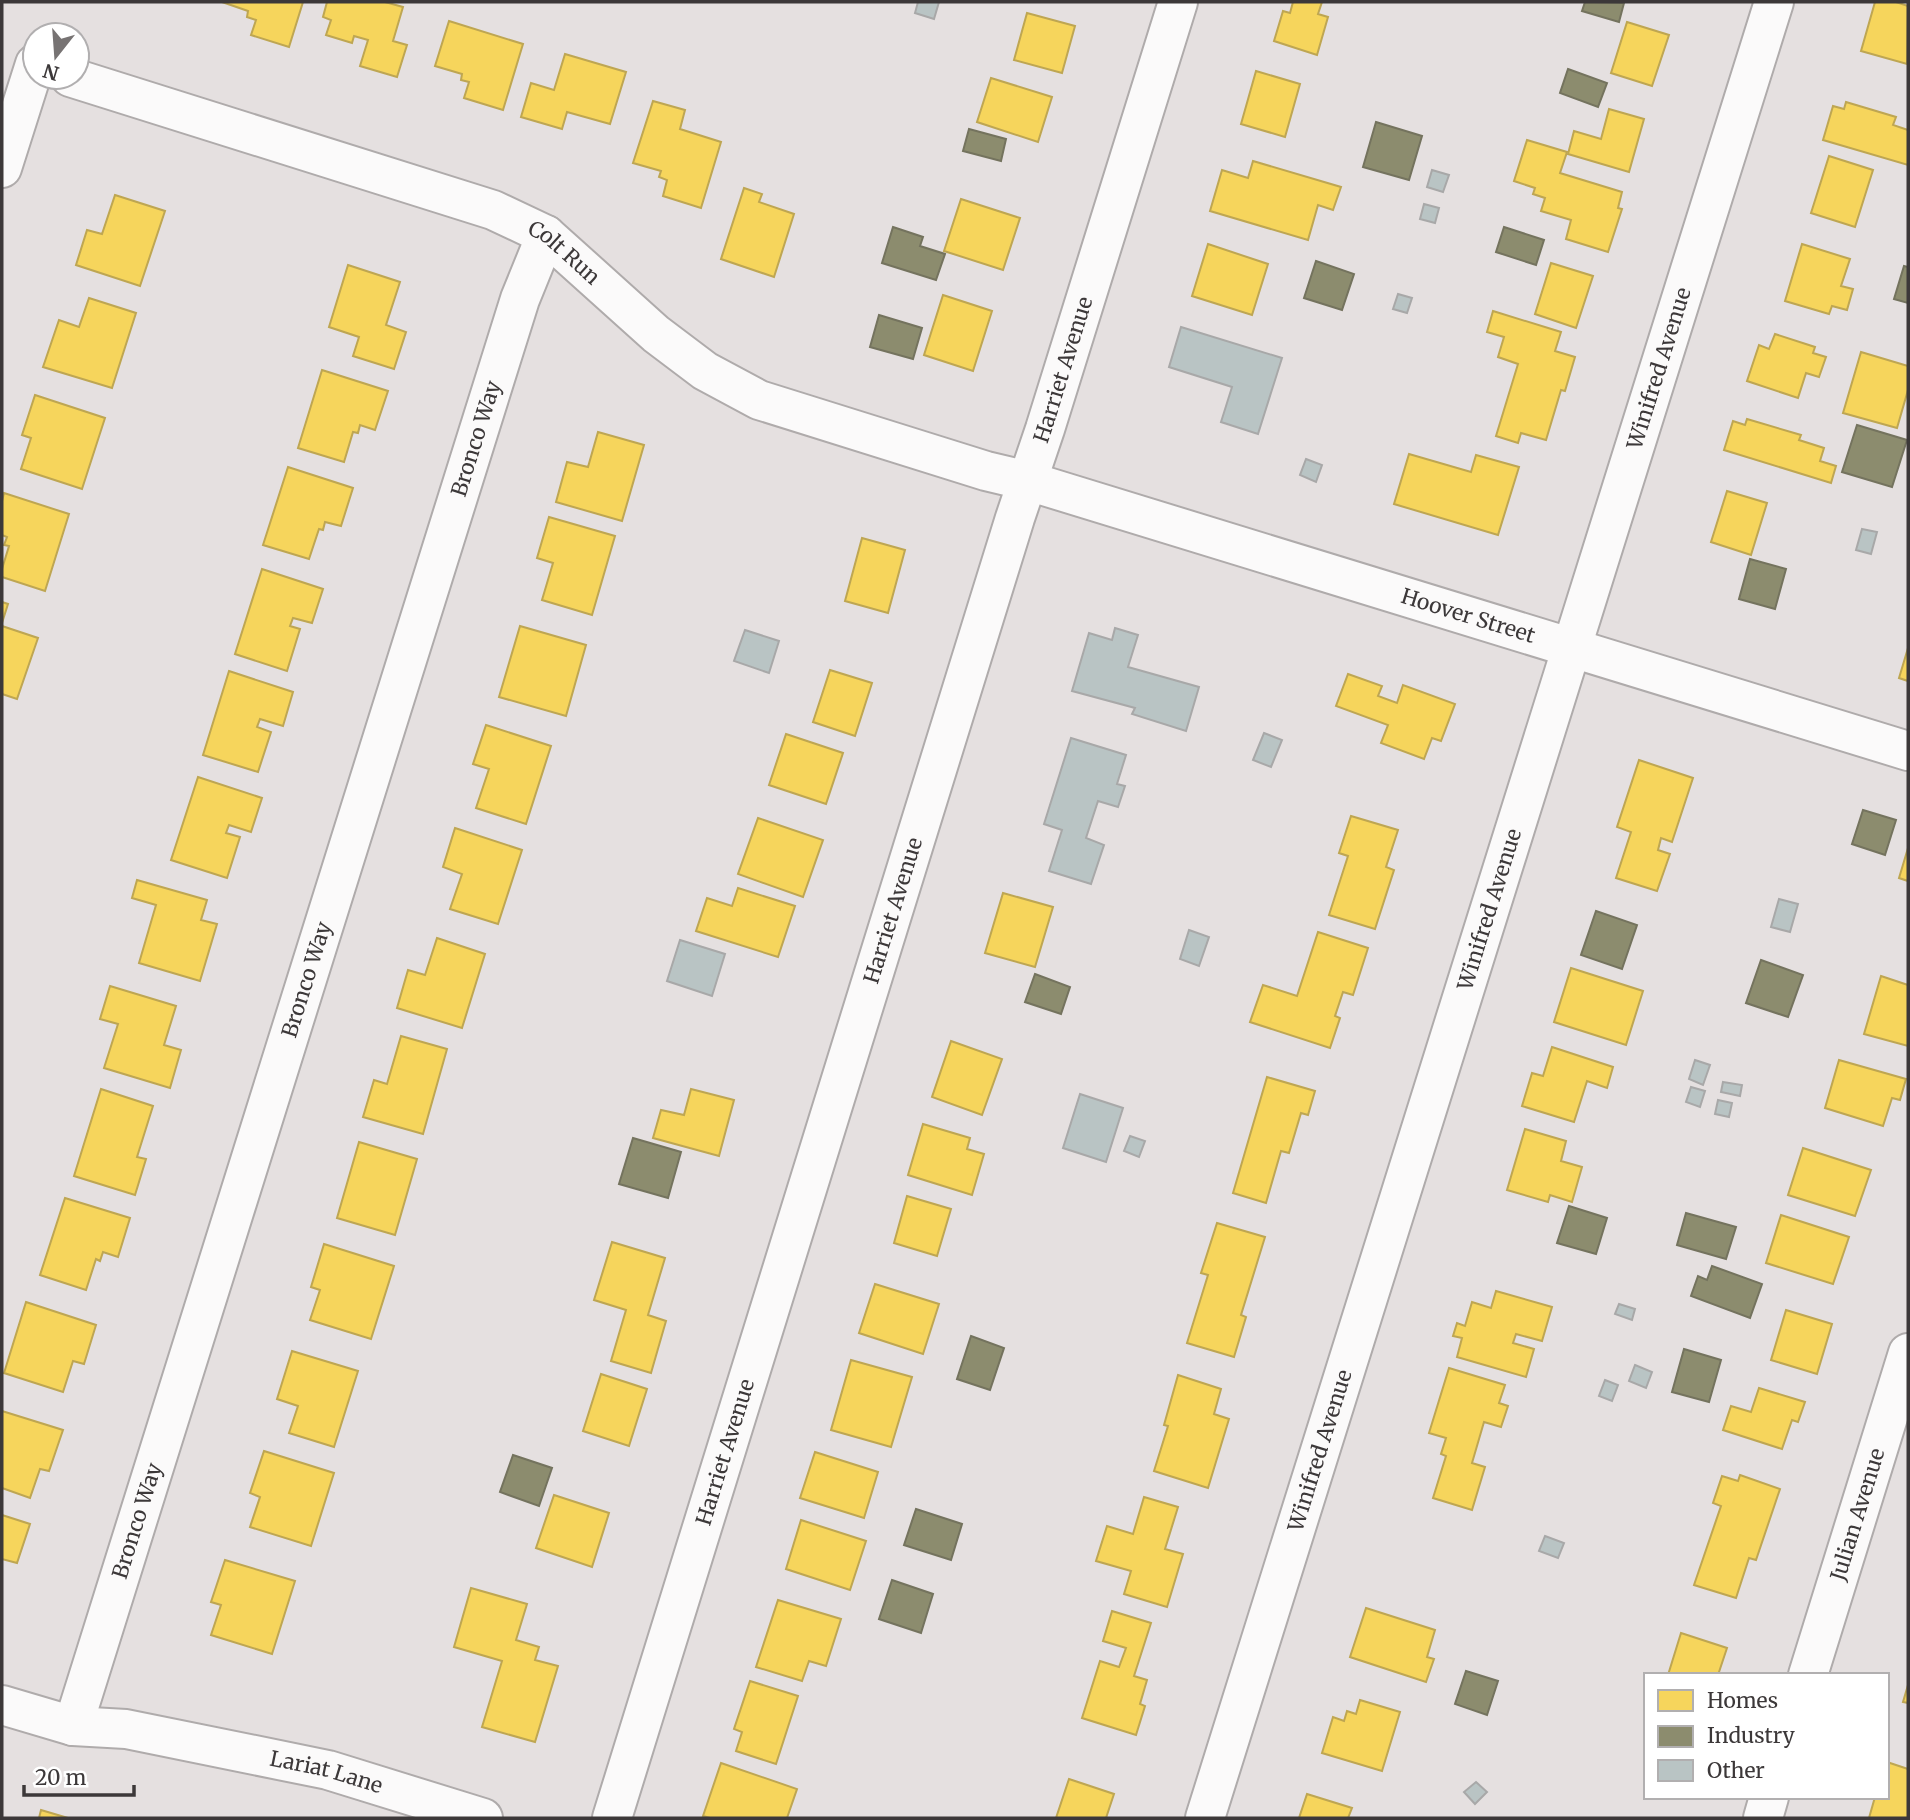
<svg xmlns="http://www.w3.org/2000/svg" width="1910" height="1820" viewBox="0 0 1910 1820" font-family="Merriweather,serif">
	<rect width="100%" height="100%" fill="#e5e0e0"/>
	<g fill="#f6d55c" stroke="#bea652" stroke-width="2">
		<polygon points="222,2 303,2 289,47 251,35 256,20 247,17 248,11"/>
		<polygon points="327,2 385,2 403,7 393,41 407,45 397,77 360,66 368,40 354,36 352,43 326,35 331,20 323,17"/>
		<polygon points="1293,2 1322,2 1318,14 1328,17 1317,55 1274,41 1283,11 1290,13"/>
		<polygon points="1875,2 1896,2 1908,6 1907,64 1861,51"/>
		<polygon points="1027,13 1075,26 1062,73 1014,60"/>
		<polygon points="449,21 523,44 503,110 464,98 469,82 461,80 462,74 435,66"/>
		<polygon points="1627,22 1669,35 1652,86 1611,73"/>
		<polygon points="565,54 626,72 610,124 567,112 562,129 521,117 531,83 554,90"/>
		<polygon points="1256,71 1300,84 1285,137 1241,124"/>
		<polygon points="991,78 1052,97 1038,142 977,122"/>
		<polygon points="653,101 685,110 680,129 721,142 701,208 663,196 667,180 659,177 661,171 633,163"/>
		<polygon points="1846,102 1896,117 1893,125 1908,130 1908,165 1823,140 1833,106 1844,109"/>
		<polygon points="1609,109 1644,119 1629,172 1568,154 1574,131 1601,139"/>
		<polygon points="1527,140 1567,152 1560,173 1622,192 1618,208 1622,209 1608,252 1566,239 1571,220 1541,211 1545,198 1533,194 1535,188 1514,181"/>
		<polygon points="1829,156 1873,170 1855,227 1811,213"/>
		<polygon points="1253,161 1341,187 1333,210 1318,205 1308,240 1210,211 1222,170 1248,178"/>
		<polygon points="744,188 762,194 759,202 794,214 774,277 721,259"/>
		<polygon points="115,195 165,211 140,286 76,265 87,230 102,234"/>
		<polygon points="961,199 1020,218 1003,270 944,251"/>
		<polygon points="1208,244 1268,264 1252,315 1192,296"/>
		<polygon points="1802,244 1850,259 1841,286 1853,289 1847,310 1832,306 1829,314 1785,301"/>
		<polygon points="1551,263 1593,276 1576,328 1535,314"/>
		<polygon points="348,265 400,282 386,325 406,332 394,369 353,356 359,337 329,327"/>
		<polygon points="943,295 992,311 973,371 924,355"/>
		<polygon points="89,298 136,313 112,388 43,367 59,320 79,327"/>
		<polygon points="1493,311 1561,332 1555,351 1575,357 1565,391 1561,390 1546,440 1521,433 1518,443 1496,436 1518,364 1498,357 1504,337 1487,332"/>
		<polygon points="1775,334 1815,347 1813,353 1826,357 1819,377 1806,373 1798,398 1747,381 1759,345 1769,349"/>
		<polygon points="1861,352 1908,366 1908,390 1897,428 1843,413"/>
		<polygon points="322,370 388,391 375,430 360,425 358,433 353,432 344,462 298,448"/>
		<polygon points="35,395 105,418 82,489 21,469 31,438 22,435"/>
		<polygon points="1747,419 1801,435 1799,440 1824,448 1820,461 1836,466 1831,483 1724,450 1733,421 1745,425"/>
		<polygon points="598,432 644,445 622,521 556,502 567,462 588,467"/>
		<polygon points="1409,454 1471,472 1476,455 1519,467 1498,535 1394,504"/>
		<polygon points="288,467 353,488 341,526 325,522 323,530 319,529 309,559 263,545"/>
		<polygon points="1727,491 1767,503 1751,555 1711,542"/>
		<polygon points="4,493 69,514 45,591 2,577 2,569 9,546 4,545 7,537 2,535 2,501"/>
		<polygon points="549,517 615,536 592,615 542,600 553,563 537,558"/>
		<polygon points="862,538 905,550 888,613 845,601"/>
		<polygon points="262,569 323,589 312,623 293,618 290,626 300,629 287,671 235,654"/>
		<polygon points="2,602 8,604 2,623"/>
		<polygon points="2,626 38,638 17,699 2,694"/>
		<polygon points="520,626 586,645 566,716 499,697"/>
		<polygon points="1908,648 1908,681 1899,678"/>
		<polygon points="830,670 872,683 855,736 813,722"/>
		<polygon points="229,671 293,692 283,726 260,719 257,727 271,732 258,772 203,755"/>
		<polygon points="1348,674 1382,686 1378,696 1397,703 1403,685 1455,704 1441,741 1432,738 1424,759 1381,743 1388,725 1336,706"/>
		<polygon points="486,725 551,746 526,824 476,808 489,769 473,764"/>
		<polygon points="786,734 843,753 826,804 769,785"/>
		<polygon points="1639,760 1693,778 1672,842 1661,838 1658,850 1670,854 1657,891 1616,878 1631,832 1617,827"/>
		<polygon points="198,777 262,798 251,832 229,825 226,833 240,837 227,878 171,860"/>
		<polygon points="1351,816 1398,830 1386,867 1394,870 1375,929 1329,915 1348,856 1339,853"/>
		<polygon points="758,818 823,840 803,897 738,874"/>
		<polygon points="455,828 522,850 498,924 450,909 462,874 443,867"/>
		<polygon points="1908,848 1908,881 1899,878"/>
		<polygon points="137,880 207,900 201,920 217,924 200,981 139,963 156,905 132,898"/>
		<polygon points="738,888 795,906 778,957 696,931 707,898 732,906"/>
		<polygon points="1003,893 1053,907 1035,967 985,953"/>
		<polygon points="1318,932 1368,948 1353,995 1343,992 1335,1016 1340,1018 1330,1048 1250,1022 1263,985 1297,996"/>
		<polygon points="437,938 485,954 462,1028 397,1008 408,970 425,975"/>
		<polygon points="1571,968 1643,991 1626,1045 1554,1022"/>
		<polygon points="1881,976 1908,985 1908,1046 1864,1034"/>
		<polygon points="110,986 176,1006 164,1045 181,1050 170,1088 104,1068 118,1024 100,1019"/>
		<polygon points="401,1036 447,1049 423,1134 363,1117 374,1080 387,1084"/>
		<polygon points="951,1041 1002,1059 982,1115 932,1097"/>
		<polygon points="1552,1047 1613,1067 1607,1088 1587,1081 1574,1122 1522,1106 1532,1073 1543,1076"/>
		<polygon points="1839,1060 1906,1079 1900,1100 1892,1098 1883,1126 1825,1108"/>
		<polygon points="1267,1077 1315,1091 1308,1115 1301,1113 1289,1153 1281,1151 1266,1203 1233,1193"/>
		<polygon points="101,1089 153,1106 137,1157 146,1159 135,1195 74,1176"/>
		<polygon points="691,1089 734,1100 719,1156 653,1138 661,1110 684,1115"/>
		<polygon points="923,1124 970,1138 967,1149 984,1154 972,1195 908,1175"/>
		<polygon points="1525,1129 1566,1141 1561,1161 1582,1167 1572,1202 1550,1195 1548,1202 1507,1190"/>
		<polygon points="359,1142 417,1159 395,1235 337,1218"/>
		<polygon points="1803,1148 1871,1170 1855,1216 1788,1195"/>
		<polygon points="907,1196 951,1209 937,1256 894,1243"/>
		<polygon points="65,1198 130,1218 118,1257 103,1252 100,1261 96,1259 86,1290 40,1275"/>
		<polygon points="1781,1215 1849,1237 1833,1284 1766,1263"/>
		<polygon points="1217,1223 1265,1237 1241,1315 1246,1317 1234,1357 1187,1343 1208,1275 1201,1273"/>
		<polygon points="612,1242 665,1258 648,1315 666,1321 651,1373 611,1361 626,1310 594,1300"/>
		<polygon points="324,1244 394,1266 371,1339 310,1320 320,1290 311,1287"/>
		<polygon points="875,1284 939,1304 923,1354 859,1333"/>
		<polygon points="1496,1291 1552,1307 1542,1341 1516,1334 1513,1343 1534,1349 1526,1377 1457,1357 1462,1338 1453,1336 1457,1323 1465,1326 1472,1302 1491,1308"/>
		<polygon points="26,1302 96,1325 84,1364 73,1361 63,1392 4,1373"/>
		<polygon points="1786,1310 1832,1324 1817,1374 1771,1360"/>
		<polygon points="292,1351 358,1371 334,1447 289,1433 298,1406 277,1399"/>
		<polygon points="851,1360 912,1377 891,1447 831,1430"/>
		<polygon points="1449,1368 1505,1385 1499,1403 1508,1406 1501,1427 1484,1422 1472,1463 1485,1467 1472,1510 1433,1498 1446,1456 1441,1454 1446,1438 1429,1433"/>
		<polygon points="601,1374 647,1389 629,1446 583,1431"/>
		<polygon points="1178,1375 1221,1389 1214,1414 1229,1419 1208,1488 1154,1471 1168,1426 1164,1425"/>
		<polygon points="1759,1388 1805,1402 1798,1422 1792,1420 1782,1449 1723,1430 1731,1406 1751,1412"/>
		<polygon points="2,1411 63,1430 49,1471 40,1469 30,1498 2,1488"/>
		<polygon points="264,1451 334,1473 311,1546 250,1527 260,1497 250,1493"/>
		<polygon points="815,1452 878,1472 864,1518 800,1498"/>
		<polygon points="1740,1475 1780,1489 1756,1560 1749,1558 1736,1598 1694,1585 1721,1506 1713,1503 1722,1476 1738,1481"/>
		<polygon points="554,1495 609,1513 592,1567 536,1548"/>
		<polygon points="1144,1497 1178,1507 1165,1549 1183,1554 1167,1607 1124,1594 1131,1571 1096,1561 1107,1526 1133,1534"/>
		<polygon points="2,1515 30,1524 17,1563 2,1559 2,1560"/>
		<polygon points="801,1520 866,1541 850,1590 786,1569"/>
		<polygon points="225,1560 295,1581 272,1654 211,1635 221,1605 211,1602"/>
		<polygon points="471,1588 527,1604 516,1640 539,1647 535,1660 558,1666 535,1742 482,1727 502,1661 454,1647"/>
		<polygon points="778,1600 841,1619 826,1666 809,1661 802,1681 756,1667"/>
		<polygon points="1366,1608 1435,1630 1427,1657 1434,1659 1426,1682 1350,1657"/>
		<polygon points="1112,1611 1151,1623 1134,1676 1147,1680 1140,1704 1145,1706 1136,1735 1082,1718 1100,1661 1119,1667 1126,1648 1103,1641"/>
		<polygon points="1681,1633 1727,1648 1718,1675 1668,1675"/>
		<polygon points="750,1681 798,1696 776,1764 736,1751 742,1732 734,1729"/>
		<polygon points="1908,1685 1908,1703 1903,1702"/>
		<polygon points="1360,1700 1400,1712 1382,1771 1322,1753 1333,1717 1344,1721 1347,1711 1356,1714"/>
		<polygon points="1887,1762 1908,1769 1908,1818 1869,1818 1875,1797 1887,1797"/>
		<polygon points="721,1763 797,1789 787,1818 710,1818 703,1816"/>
		<polygon points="1069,1779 1114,1794 1106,1818 1056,1818"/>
		<polygon points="1307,1794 1352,1808 1348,1818 1299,1818"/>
		<polygon points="41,1810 68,1818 39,1818"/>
	</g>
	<g fill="#8c8c6e" stroke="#74735e" stroke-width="2">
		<polygon points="1585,2 1624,3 1619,22 1582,11"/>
		<polygon points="1568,69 1607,83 1598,107 1560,93"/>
		<polygon points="1376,122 1422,136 1409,180 1363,167"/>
		<polygon points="969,129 1006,139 1001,161 963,151"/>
		<polygon points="893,227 923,237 920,246 945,254 936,280 882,263"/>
		<polygon points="1504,227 1544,240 1536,265 1496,252"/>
		<polygon points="1316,261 1354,274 1342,310 1304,298"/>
		<polygon points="1904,266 1908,267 1908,303 1894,299"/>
		<polygon points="879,315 922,328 913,359 870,347"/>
		<polygon points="1857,425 1907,440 1892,487 1842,472"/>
		<polygon points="1750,559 1786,569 1775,609 1739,599"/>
		<polygon points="1863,810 1896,820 1885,855 1852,844"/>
		<polygon points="1596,911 1637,925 1622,969 1581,955"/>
		<polygon points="1761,960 1803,975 1788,1017 1746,1003"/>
		<polygon points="1035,974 1070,987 1061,1014 1025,1002"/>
		<polygon points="633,1138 681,1152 668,1198 619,1184"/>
		<polygon points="1569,1206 1607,1218 1596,1254 1557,1243"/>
		<polygon points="1686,1213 1736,1227 1726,1259 1677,1245"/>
		<polygon points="1712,1266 1762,1284 1750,1318 1691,1296 1698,1276 1707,1280"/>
		<polygon points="971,1336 1004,1348 990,1390 957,1379"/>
		<polygon points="1684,1349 1721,1360 1709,1402 1672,1392"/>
		<polygon points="513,1455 552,1468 539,1506 500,1492"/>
		<polygon points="916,1509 962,1524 951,1560 904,1545"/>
		<polygon points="892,1580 933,1594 921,1633 879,1619"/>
		<polygon points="1466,1671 1498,1681 1487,1715 1455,1704"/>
	</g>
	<g fill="#b9c4c4" stroke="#a8a8a8" stroke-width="2">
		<polygon points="918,2 939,2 934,19 915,13"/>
		<polygon points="1432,170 1449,175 1443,192 1427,187"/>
		<polygon points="1424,204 1439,208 1435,223 1420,219"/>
		<polygon points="1398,294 1412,298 1407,313 1393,309"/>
		<polygon points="1181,327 1282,358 1258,434 1221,422 1232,387 1169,367"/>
		<polygon points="1306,459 1322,465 1316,482 1300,475"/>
		<polygon points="1862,529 1877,532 1871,554 1856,550"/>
		<polygon points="1115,628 1138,635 1128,667 1199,687 1186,731 1132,714 1135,708 1072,691 1089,633 1112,640"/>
		<polygon points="745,630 779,641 769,673 734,661"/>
		<polygon points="1264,733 1282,740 1271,767 1253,760"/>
		<polygon points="1071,738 1126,755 1117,784 1125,786 1118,807 1098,801 1086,838 1104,845 1091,884 1049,871 1062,830 1044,824"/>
		<polygon points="1779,899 1798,904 1790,932 1771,927"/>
		<polygon points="1189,930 1209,937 1199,966 1180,959"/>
		<polygon points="680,940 725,954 712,996 667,981"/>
		<polygon points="1695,1060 1710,1065 1703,1085 1689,1079"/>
		<polygon points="1723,1082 1742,1085 1740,1096 1721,1092"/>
		<polygon points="1691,1087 1705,1091 1700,1107 1686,1102"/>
		<polygon points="1080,1094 1123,1108 1106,1162 1063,1148"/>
		<polygon points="1718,1100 1732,1103 1729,1117 1715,1114"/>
		<polygon points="1130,1136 1145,1141 1139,1157 1124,1151"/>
		<polygon points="1619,1304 1635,1309 1632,1320 1615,1314"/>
		<polygon points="1635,1365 1652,1372 1646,1388 1629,1381"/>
		<polygon points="1605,1380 1618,1385 1612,1401 1599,1396"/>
		<polygon points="1545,1536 1564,1543 1558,1558 1539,1551"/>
		<polygon points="1476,1782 1487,1792 1475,1804 1464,1792"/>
	</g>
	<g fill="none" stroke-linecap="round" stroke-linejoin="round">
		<defs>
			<g id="minor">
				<path id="s1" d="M 70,77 L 493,210 L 546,235 L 656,334 L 705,371 L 759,400 L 986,471 L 1028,481 L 1908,751"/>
				<polyline points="2,168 35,64"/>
				<path id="s2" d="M 1808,1675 L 1908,1353"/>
				<path id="s3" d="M 2,1705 L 73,1726 L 126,1729 L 328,1770 L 483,1818"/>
				<path id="s4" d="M 73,1726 L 520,299 L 546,235"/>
				<path id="s5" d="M 612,1818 L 1015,518 L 1045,429 L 1178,2"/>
				<path id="s6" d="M 1205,1818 L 1774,2"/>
				<polyline points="1763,1818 1769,1797"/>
			</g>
		</defs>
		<use href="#minor" stroke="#afabab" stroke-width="42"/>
		<use href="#minor" stroke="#fbfafa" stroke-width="38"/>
	</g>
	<g text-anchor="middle" stroke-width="7" stroke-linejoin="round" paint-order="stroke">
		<g font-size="21" fill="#3c3839" stroke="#fff">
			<text dy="7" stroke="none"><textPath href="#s1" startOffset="527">Colt Run</textPath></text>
			<text dy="7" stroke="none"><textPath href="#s5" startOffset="1517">Harriet Avenue</textPath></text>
			<text dy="7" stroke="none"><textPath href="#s6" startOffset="1519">Winifred Avenue</textPath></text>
			<text dy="7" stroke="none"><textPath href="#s4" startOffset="1349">Bronco Way</textPath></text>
			<text dy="7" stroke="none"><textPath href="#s1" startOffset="1514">Hoover Street</textPath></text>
			<text dy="7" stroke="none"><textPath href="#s5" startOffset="950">Harriet Avenue</textPath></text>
			<text dy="7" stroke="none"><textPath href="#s6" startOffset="952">Winifred Avenue</textPath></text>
			<text dy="7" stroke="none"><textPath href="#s4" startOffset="782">Bronco Way</textPath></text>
			<text dy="7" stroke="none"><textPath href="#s5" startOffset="383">Harriet Avenue</textPath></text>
			<text dy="7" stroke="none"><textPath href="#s6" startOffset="385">Winifred Avenue</textPath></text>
			<text dy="7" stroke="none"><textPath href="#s2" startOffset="168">Julian Avenue</textPath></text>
			<text dy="7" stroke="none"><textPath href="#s4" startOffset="215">Bronco Way</textPath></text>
			<text dy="7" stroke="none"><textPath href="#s3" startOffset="332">Lariat Lane</textPath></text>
		</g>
	</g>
	<rect width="1910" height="1820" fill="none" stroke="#3c3839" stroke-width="7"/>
	<rect x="1644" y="1673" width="245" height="126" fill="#ffffff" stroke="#b1afb0" stroke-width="2"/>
	<rect x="1658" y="1690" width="35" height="21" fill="#f6d55c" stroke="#b1afb0" stroke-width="2"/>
	<text x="1707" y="1708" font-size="21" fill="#3c3839">Homes</text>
	<rect x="1658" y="1726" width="35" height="21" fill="#8c8c6e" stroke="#b1afb0" stroke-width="2"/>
	<text x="1707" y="1743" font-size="21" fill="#3c3839">Industry</text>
	<rect x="1658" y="1760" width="35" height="21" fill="#b9c4c4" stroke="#b1afb0" stroke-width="2"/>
	<text x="1707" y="1778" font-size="21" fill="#3c3839">Other</text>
	<g transform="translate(56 56) rotate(197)"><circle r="33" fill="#ffffff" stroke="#b1afb0" stroke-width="2"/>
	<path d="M0-5L12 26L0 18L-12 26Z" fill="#777373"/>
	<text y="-10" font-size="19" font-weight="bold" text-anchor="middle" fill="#3c3839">N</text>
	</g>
	<path d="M24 1785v10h110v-10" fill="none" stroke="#3c3839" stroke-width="3.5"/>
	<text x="35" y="1785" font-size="21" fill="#3c3839" stroke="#ffffff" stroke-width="5" paint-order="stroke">20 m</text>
</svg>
